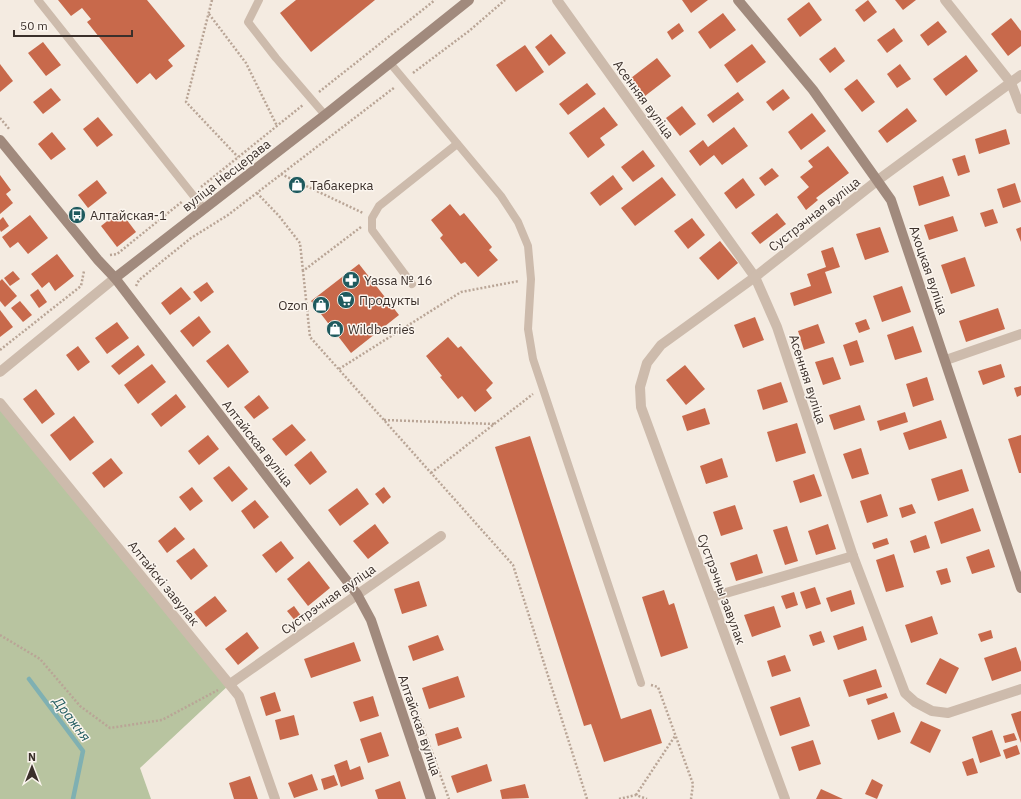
<svg xmlns="http://www.w3.org/2000/svg" width="1021" height="799" viewBox="0 0 1021 799" font-family="'IBM Plex Sans',sans-serif">
	<rect width="100%" height="100%" fill="#f4ebe1"/>
	<polygon fill="#b8c4a0" points="0,400 230,684 140,768 151,799 0,799"/>
	<g fill="none" stroke-linecap="round" stroke-linejoin="round">
		<polyline stroke="#7fb0b2" stroke-width="4.5" points="29,679 83,751 73,799"/>
	</g>
	<g fill="#c8694b">
		<polygon points="58,0 147,0 185,46 168,60 173,66 156,80 150,73 137,84 87,22 91,19 82,8 71,16"/>
		<polygon points="296,0 375,0 311,52 280,13"/>
		<polygon points="682,0 708,0 691,13"/>
		<polygon points="868,0 877,12 864,22 855,10"/>
		<polygon points="895,0 916,0 903,10"/>
		<polygon points="809,2 822,20 800,37 787,19"/>
		<polygon points="723,13 736,30 710,49 698,32"/>
		<polygon points="1011,18 1021,31 1021,46 1008,56 991,34"/>
		<polygon points="938,21 947,32 928,46 920,35"/>
		<polygon points="679,23 684,31 672,40 667,32"/>
		<polygon points="894,28 903,41 887,53 877,40"/>
		<polygon points="551,34 566,53 549,66 535,47"/>
		<polygon points="43,42 61,65 46,76 28,53"/>
		<polygon points="752,44 766,62 737,83 724,65"/>
		<polygon points="525,45 544,72 516,92 496,65"/>
		<polygon points="835,47 845,61 830,73 819,59"/>
		<polygon points="966,55 978,71 946,96 933,79"/>
		<polygon points="657,58 671,76 645,96 631,78"/>
		<polygon points="0,64 13,81 0,92"/>
		<polygon points="900,64 911,79 897,88 887,74"/>
		<polygon points="857,79 875,102 862,112 844,89"/>
		<polygon points="587,83 596,94 568,115 559,104"/>
		<polygon points="51,88 61,100 43,114 33,102"/>
		<polygon points="783,89 790,98 773,111 766,102"/>
		<polygon points="738,92 744,100 713,123 707,115"/>
		<polygon points="682,106 696,124 680,136 666,118"/>
		<polygon points="604,107 618,125 600,138 605,145 588,158 569,133"/>
		<polygon points="907,108 917,121 887,143 878,131"/>
		<polygon points="812,113 826,131 801,150 788,132"/>
		<polygon points="98,117 113,135 97,147 83,129"/>
		<polygon points="734,127 748,146 722,165 714,155 700,166 689,151 703,140 708,147"/>
		<polygon points="1006,129 1010,144 979,154 975,139"/>
		<polygon points="52,132 66,149 51,160 38,144"/>
		<polygon points="828,146 849,173 816,198 818,200 806,210 797,197 809,187 800,177 813,167 808,161"/>
		<polygon points="643,150 655,166 633,182 621,167"/>
		<polygon points="965,155 970,172 958,176 952,159"/>
		<polygon points="772,168 779,176 765,186 759,178"/>
		<polygon points="0,175 11,190 6,194 13,203 0,214"/>
		<polygon points="613,175 623,189 600,206 590,193"/>
		<polygon points="943,176 950,196 919,206 913,186"/>
		<polygon points="662,177 676,195 635,226 621,208"/>
		<polygon points="743,178 755,195 736,209 724,193"/>
		<polygon points="97,180 107,193 88,208 78,195"/>
		<polygon points="1015,183 1021,202 1003,208 997,189"/>
		<polygon points="450,204 460,216 464,213 492,247 489,250 498,260 478,277 465,262 461,264 440,238 443,235 431,220"/>
		<polygon points="993,209 998,223 985,227 980,213"/>
		<polygon points="120,211 136,232 117,247 101,226"/>
		<polygon points="777,213 786,224 760,244 751,233"/>
		<polygon points="30,215 48,238 28,254 18,242 10,248 2,237"/>
		<polygon points="953,216 958,231 929,240 924,225"/>
		<polygon points="3,217 9,226 1,232 0,230 0,220"/>
		<polygon points="692,218 705,235 688,249 674,231"/>
		<polygon points="880,227 889,252 865,260 856,234"/>
		<polygon points="1021,227 1021,242 1016,229"/>
		<polygon points="720,241 738,263 718,280 699,258"/>
		<polygon points="833,247 840,267 825,272 832,293 794,306 790,293 811,286 807,274 826,267 821,251"/>
		<polygon points="57,254 74,276 55,291 49,282 42,288 31,274"/>
		<polygon points="965,257 975,286 951,294 941,265"/>
		<polygon points="359,264 399,315 351,353 311,301"/>
		<polygon points="13,271 20,279 10,286 4,278"/>
		<polygon points="2,279 17,296 5,307 0,301 0,281"/>
		<polygon points="207,282 214,292 201,302 193,292"/>
		<polygon points="902,286 911,312 882,322 873,296"/>
		<polygon points="181,287 191,299 170,315 161,303"/>
		<polygon points="38,289 47,302 39,308 30,295"/>
		<polygon points="20,301 32,315 23,322 11,308"/>
		<polygon points="998,308 1005,329 966,342 959,321"/>
		<polygon points="0,310 13,327 0,337"/>
		<polygon points="199,316 211,332 193,347 180,331"/>
		<polygon points="755,317 764,340 743,348 734,325"/>
		<polygon points="866,319 870,329 859,333 855,323"/>
		<polygon points="117,322 129,338 107,354 95,338"/>
		<polygon points="818,324 825,343 804,350 798,331"/>
		<polygon points="913,326 922,352 895,360 887,335"/>
		<polygon points="448,337 458,348 461,346 493,383 486,390 492,398 475,412 462,396 458,399 440,377 442,376 426,356"/>
		<polygon points="857,340 864,362 850,366 843,345"/>
		<polygon points="228,344 249,372 228,388 206,361"/>
		<polygon points="138,345 145,355 119,375 111,366"/>
		<polygon points="78,346 90,362 78,371 66,355"/>
		<polygon points="833,357 841,379 823,385 815,362"/>
		<polygon points="152,364 166,382 138,404 124,385"/>
		<polygon points="1001,364 1005,377 983,385 978,371"/>
		<polygon points="685,365 705,389 686,405 666,380"/>
		<polygon points="927,377 934,400 913,407 906,384"/>
		<polygon points="781,382 788,402 763,410 757,390"/>
		<polygon points="1021,386 1021,395 1017,397 1014,388"/>
		<polygon points="36,389 55,414 42,424 23,399"/>
		<polygon points="176,394 186,407 161,427 151,414"/>
		<polygon points="259,395 269,408 254,419 244,407"/>
		<polygon points="860,405 865,420 834,430 829,415"/>
		<polygon points="705,408 710,424 687,431 682,416"/>
		<polygon points="905,412 908,422 880,431 877,421"/>
		<polygon points="74,416 94,442 70,461 50,435"/>
		<polygon points="941,420 947,438 909,450 903,433"/>
		<polygon points="797,423 806,453 776,462 767,432"/>
		<polygon points="292,424 306,440 286,456 272,439"/>
		<polygon points="208,435 219,449 199,465 188,451"/>
		<polygon points="1021,435 1021,473 1019,473 1008,439"/>
		<polygon points="530,436 621,719 651,709 662,743 604,762 591,724 584,726 495,447"/>
		<polygon points="861,448 869,474 852,479 843,454"/>
		<polygon points="311,451 327,472 310,485 294,465"/>
		<polygon points="111,458 123,473 104,488 92,473"/>
		<polygon points="722,458 728,477 706,484 700,466"/>
		<polygon points="229,466 248,489 232,502 213,478"/>
		<polygon points="962,469 969,491 938,501 931,479"/>
		<polygon points="814,474 822,496 800,503 793,481"/>
		<polygon points="192,487 203,501 190,511 179,497"/>
		<polygon points="384,487 391,497 383,504 375,494"/>
		<polygon points="357,488 369,504 340,526 328,510"/>
		<polygon points="881,494 888,516 867,523 860,501"/>
		<polygon points="255,500 269,517 254,529 241,511"/>
		<polygon points="912,504 916,513 902,518 899,508"/>
		<polygon points="735,505 743,529 721,536 713,512"/>
		<polygon points="973,508 981,531 941,544 934,522"/>
		<polygon points="375,524 389,543 368,559 353,541"/>
		<polygon points="828,524 836,549 816,555 808,531"/>
		<polygon points="787,526 798,561 785,565 773,530"/>
		<polygon points="175,527 185,539 167,553 158,541"/>
		<polygon points="926,535 930,548 914,553 910,541"/>
		<polygon points="887,538 889,544 874,549 872,543"/>
		<polygon points="281,541 294,558 276,573 262,555"/>
		<polygon points="194,548 208,566 191,580 176,561"/>
		<polygon points="989,549 995,567 972,574 966,557"/>
		<polygon points="757,554 763,573 736,581 730,563"/>
		<polygon points="894,554 904,587 886,592 876,560"/>
		<polygon points="309,561 330,588 308,606 287,579"/>
		<polygon points="947,568 951,582 941,585 936,571"/>
		<polygon points="419,581 427,606 402,614 394,589"/>
		<polygon points="815,587 821,604 806,609 800,592"/>
		<polygon points="664,590 669,605 674,603 688,648 661,657 642,597"/>
		<polygon points="851,590 855,604 831,612 826,598"/>
		<polygon points="794,592 798,605 786,609 781,596"/>
		<polygon points="215,596 227,611 206,627 194,612"/>
		<polygon points="294,606 302,617 296,622 287,611"/>
		<polygon points="774,606 781,627 752,637 744,615"/>
		<polygon points="932,616 938,634 911,643 905,625"/>
		<polygon points="863,626 867,640 838,650 833,636"/>
		<polygon points="991,630 993,638 981,642 978,634"/>
		<polygon points="821,631 825,642 813,646 809,635"/>
		<polygon points="247,632 259,648 238,665 225,649"/>
		<polygon points="438,635 444,650 413,661 408,646"/>
		<polygon points="354,642 361,661 311,678 304,659"/>
		<polygon points="1016,647 1021,662 1021,671 992,681 984,658"/>
		<polygon points="785,655 791,671 772,677 767,661"/>
		<polygon points="940,658 959,668 946,694 926,684"/>
		<polygon points="876,669 882,687 849,697 843,680"/>
		<polygon points="458,676 465,697 429,709 422,688"/>
		<polygon points="275,692 281,711 266,716 260,697"/>
		<polygon points="886,693 888,698 868,705 866,699"/>
		<polygon points="373,696 379,716 360,722 353,702"/>
		<polygon points="800,697 810,726 780,736 770,707"/>
		<polygon points="1021,711 1021,743 1011,714"/>
		<polygon points="894,712 901,732 878,740 871,720"/>
		<polygon points="294,715 299,735 280,740 275,720"/>
		<polygon points="921,721 941,730 930,753 910,743"/>
		<polygon points="458,727 462,738 438,746 435,734"/>
		<polygon points="992,730 1001,756 980,763 972,737"/>
		<polygon points="381,732 389,756 368,763 360,739"/>
		<polygon points="1014,733 1017,740 1005,743 1003,736"/>
		<polygon points="813,740 821,764 799,771 791,747"/>
		<polygon points="1017,745 1020,754 1006,759 1003,750"/>
		<polygon points="973,758 978,773 967,776 962,762"/>
		<polygon points="347,760 350,770 360,766 364,779 341,787 334,765"/>
		<polygon points="487,764 492,781 457,793 451,776"/>
		<polygon points="312,774 318,790 294,798 288,783"/>
		<polygon points="334,775 338,785 324,790 321,779"/>
		<polygon points="250,776 258,799 234,799 229,783"/>
		<polygon points="872,779 883,785 877,799 865,794"/>
		<polygon points="400,781 406,799 378,799 375,790"/>
		<polygon points="525,784 529,798 502,799 500,790"/>
		<polygon points="821,789 843,799 816,799"/>
	</g>
	<g fill="none" stroke-linecap="round" stroke-linejoin="round">
		<g stroke="#b9a596" stroke-width="2.5" stroke-dasharray="2 2" stroke-linecap="butt">
			<polyline points="212,0 186,102 238,157"/>
			<polyline points="209,14 246,63 277,126"/>
			<polyline points="413,73 469,31 505,0"/>
			<polyline points="319,92 435,0"/>
			<polyline points="0,118 10,130"/>
			<polyline points="281,174 363,213"/>
			<polyline points="201,187 303,105"/>
			<polyline points="257,193 279,216 300,243 303,271"/>
			<polyline points="361,227 303,271 310,337 513,565 587,799"/>
			<polyline points="110,255 117,254 183,201"/>
			<polyline points="136,286 139,280 191,238 228,215 395,87"/>
			<polyline points="0,350 81,286 84,271"/>
			<polyline points="339,369 461,292 519,281"/>
			<polyline points="384,420 494,424"/>
			<polyline points="431,473 533,394"/>
			<polyline points="0,635 40,659 80,706 110,728 162,720 218,690"/>
			<polyline points="651,685 658,687 693,784 691,799"/>
			<polyline points="413,700 449,799"/>
			<polyline points="636,795 675,736"/>
			<polyline points="619,799 636,795 647,799"/>
		</g>
		<g stroke="#cdbbac" stroke-width="8">
			<polyline points="38,0 204,209"/>
			<polyline points="259,0 248,22 276,58 325,115"/>
			<polyline points="390,63 501,196 518,222 528,246 531,279 528,329 533,359 641,683"/>
			<polyline points="412,284 372,230 372,218 379,206 457,144"/>
		</g>
		<g stroke="#cdbbac" stroke-width="10">
			<polyline points="557,0 755,277 777,327 853,556 905,693 915,702 932,711 948,713 1021,689"/>
			<polyline points="945,0 1011,83 1021,109"/>
			<polyline points="946,360 1021,334"/>
			<polyline points="0,372 115,278"/>
			<polyline points="0,403 239,696 275,799"/>
			<polyline points="712,597 853,556"/>
			<polyline points="230,684 441,536"/>
			<polyline points="785,799 641,407 640,387 647,363 661,345 755,277 878,180 1021,75"/>
		</g>
		<g stroke="#a18a7d" stroke-width="10">
			<polyline points="738,0 813,90 891,200 1021,588"/>
			<polyline points="0,140 98,260 115,278 357,594 371,620 431,799"/>
			<polyline points="115,278 325,115 469,0"/>
		</g>
	</g>
	<defs>
		<symbol id="shop-disc" viewBox="-11 -11 22 22"><circle r="9.5" fill="#1f5a5e" stroke="#fbf5ee"/><path d="M-5-2.5h2.3a2.7 3.5 0 0 1 5.4 0H5L5.5 6h-11ZM-1.5-2.5h3a1.5 2.3 0 0 0-3 0Z" fill="#fff"/></symbol>
		<symbol id="bus-disc" viewBox="-11 -11 22 22"><circle r="9.5" fill="#1f5a5e" stroke="#fbf5ee"/><path d="M-5-6H5V4H4V6H2V4H-2V6H-4V4H-5ZM-3.5-4V0h7V-4ZM-3.5 1.2v1.5H-2V1.2ZM2 1.2v1.5H3.5V1.2Z" fill="#fff"/></symbol>
		<symbol id="pharmacy-disc" viewBox="-11 -11 22 22"><circle r="9.5" fill="#1f5a5e" stroke="#fbf5ee"/><path d="M-2-6h4v4h4v4h-4v4h-4v-4h-4v-4h4Z" fill="#fff"/></symbol>
		<symbol id="supermarket-disc" viewBox="-11 -11 22 22"><circle r="9.5" fill="#1f5a5e" stroke="#fbf5ee"/><path d="M-6-5.5h2.5l.6 2H6L4.5 2H-2.5L-4.4-4H-6ZM-1.5 3.2a1.3 1.3 0 1 0 .1 0ZM3 3.2a1.3 1.3 0 1 0 .1 0Z" fill="#fff"/></symbol>
	</defs>
	<g fill-rule="evenodd">
		<use href="#shop-disc" x="287" y="175" width="20" height="20"/>
		<use href="#bus-disc" x="67" y="205" width="20" height="20"/>
		<use href="#pharmacy-disc" x="341" y="270" width="20" height="20"/>
		<use href="#supermarket-disc" x="336" y="290" width="20" height="20"/>
		<use href="#shop-disc" x="311" y="295" width="20" height="20"/>
		<use href="#shop-disc" x="325" y="319" width="20" height="20"/>
	</g>
	<g text-anchor="middle" stroke-width="3" stroke-linejoin="round" paint-order="stroke">
		<g font-size="13" fill="#3b302b" stroke="#fbf5ee">
			<text transform="translate(644 99) rotate(54)" y="5">Асенняя вуліца</text>
			<text transform="translate(226 175) rotate(-38)" y="5">вуліца Несцерава</text>
			<text transform="translate(814 214) rotate(-38)" y="5">Сустрэчная вуліца</text>
			<text transform="translate(929 270) rotate(71)" y="5">Ахоцкая вуліца</text>
			<text transform="translate(808 379) rotate(72)" y="5">Асенняя вуліца</text>
			<text transform="translate(258 443) rotate(52)" y="5">Алтайская вуліца</text>
			<text transform="translate(164 583) rotate(51)" y="5">Алтайскі завулак</text>
			<text transform="translate(722 589) rotate(70)" y="5">Сустрэчны завулак</text>
			<text transform="translate(328 599) rotate(-35)" y="5">Сустрэчная вуліца</text>
			<text transform="translate(420 725) rotate(71)" y="5">Алтайская вуліца</text>
		</g>
		<g font-size="13" fill="#3b302b" stroke="#fbf5ee" text-anchor="start">
			<text x="310" y="190">Табакерка</text>
			<text x="90" y="220">Алтайская-1</text>
			<text x="364" y="285">Yassa № 16</text>
			<text x="359" y="305">Продукты</text>
			<text x="308" y="310" text-anchor="end">Ozon</text>
			<text x="348" y="334">Wildberries</text>
		</g>
		<g font-size="14" font-style="italic" fill="#1f5a5e" stroke="#fbf5ee">
			<text transform="translate(72 719) rotate(53)" y="5">Дражня</text>
		</g>
	</g>
	<g transform="translate(32 767)" stroke="#fbf5ee" stroke-width="3" paint-order="stroke">
	<path d="M0-3L7 15L0 10L-7 15Z" fill="#3b302b"/>
	<text y="-6" font-size="11" font-weight="bold" text-anchor="middle" fill="#3b302b">N</text>
	</g>
	<path d="M14 30v6h118v-6" fill="none" stroke="#3b302b" stroke-width="2"/>
	<text x="20" y="30" font-size="12" fill="#3b302b" stroke="#fbf5ee" stroke-width="3" paint-order="stroke">50 m</text>
</svg>
